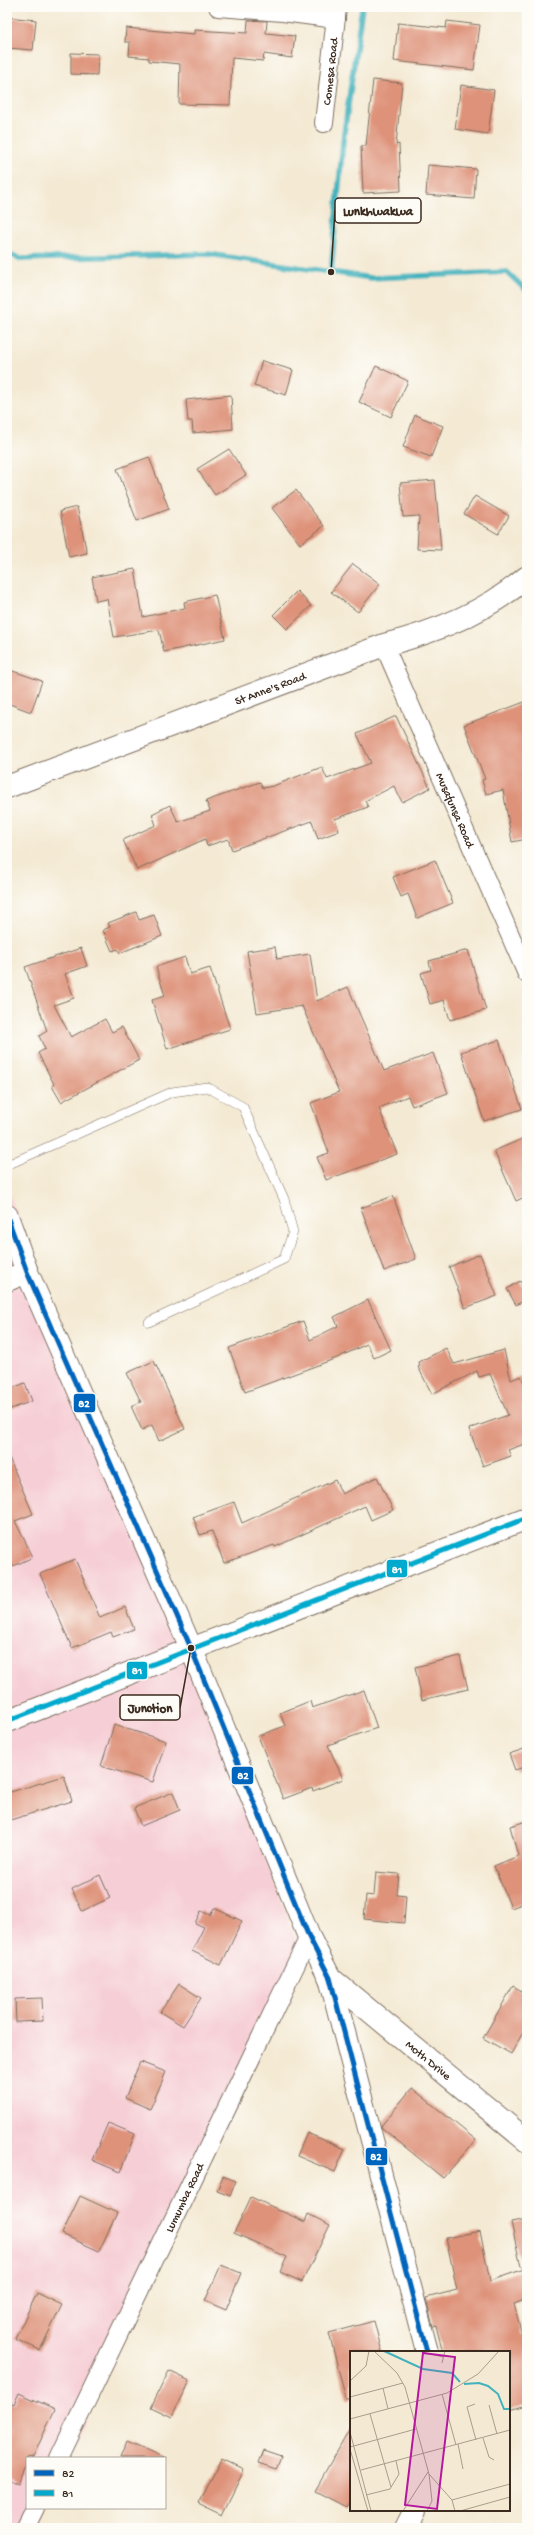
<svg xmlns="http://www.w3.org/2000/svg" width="534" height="2535" viewBox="0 0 534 2535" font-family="'Gochi Hand',sans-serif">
	<rect width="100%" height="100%" fill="#fdfcf7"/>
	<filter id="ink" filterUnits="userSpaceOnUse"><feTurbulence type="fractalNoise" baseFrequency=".025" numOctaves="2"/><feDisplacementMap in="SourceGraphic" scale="8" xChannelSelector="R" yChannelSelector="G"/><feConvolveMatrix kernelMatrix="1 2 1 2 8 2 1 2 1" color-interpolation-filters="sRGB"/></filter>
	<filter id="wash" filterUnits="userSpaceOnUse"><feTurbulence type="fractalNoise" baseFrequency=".012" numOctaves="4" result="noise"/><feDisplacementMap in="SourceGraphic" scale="16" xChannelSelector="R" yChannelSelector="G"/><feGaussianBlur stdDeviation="0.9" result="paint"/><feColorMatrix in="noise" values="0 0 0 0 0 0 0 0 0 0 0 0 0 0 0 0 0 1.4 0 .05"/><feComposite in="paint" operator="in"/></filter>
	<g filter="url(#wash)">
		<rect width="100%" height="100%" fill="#f4ead4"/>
		<polygon fill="#f6cfd6" points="7,1189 180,1624 304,1962 68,2458 27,2458 27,2508 44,2508 35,2528 7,2528"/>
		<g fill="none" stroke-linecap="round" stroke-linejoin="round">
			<g stroke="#43b2bd" stroke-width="5.5">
				<polyline points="7,253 21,259 208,254 371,278 507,272 527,291"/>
				<polyline points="331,272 343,141 362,7"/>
			</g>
		</g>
		<g id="blocks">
			<g fill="#de9279">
				<polygon points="7,17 36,20 33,50 7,48"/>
				<polygon points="248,20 267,21 266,33 295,36 292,58 264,54 263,61 232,58 230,105 179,104 180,64 149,61 149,58 129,56 130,42 125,42 126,28 194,34 194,30 247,33"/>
				<polygon points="447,21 480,25 474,70 394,61 398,23 446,28"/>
				<polygon points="71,53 98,54 97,75 71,74"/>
				<polygon points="373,80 402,83 396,145 399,144 401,191 363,193 361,146 366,146"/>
				<polygon points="461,85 494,90 488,134 455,129"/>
				<polygon points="428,165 476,169 474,199 426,195"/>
				<polygon points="262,361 293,370 286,395 254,386"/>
				<polygon points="376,366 408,381 391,417 359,402"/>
				<polygon points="231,395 233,429 193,433 192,421 188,421 186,400"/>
				<polygon points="415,415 443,426 431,457 403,447"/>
				<polygon points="229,449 246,475 215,495 197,469"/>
				<polygon points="149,457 169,509 137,521 117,469"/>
				<polygon points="435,480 441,550 417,549 419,516 403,517 400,483"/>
				<polygon points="296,490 324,526 300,544 272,508"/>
				<polygon points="475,496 509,516 498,534 464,514"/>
				<polygon points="77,507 87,553 69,557 60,511"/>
				<polygon points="353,564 380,584 358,612 331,592"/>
				<polygon points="135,569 143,617 185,608 184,602 215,595 225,639 164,652 159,630 114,637 107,599 96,601 92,577"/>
				<polygon points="297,591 311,606 287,629 273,615"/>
				<polygon points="7,669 42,681 31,712 7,703"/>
				<polygon points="527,701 527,839 512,842 503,790 486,794 482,780 485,779 464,725"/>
				<polygon points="396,716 430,788 402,802 394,786 365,801 368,807 335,819 339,831 318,839 312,821 232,850 228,839 207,846 205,839 137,870 123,840 156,825 152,814 170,805 178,822 210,811 206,801 260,782 263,788 273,786 322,767 327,779 371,763 357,734"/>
				<polygon points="435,860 453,903 417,918 408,894 401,897 393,877"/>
				<polygon points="136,912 139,920 154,915 162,936 120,953 118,949 112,951 103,930 110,927 108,923"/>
				<polygon points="275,947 277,959 310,954 317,1001 348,987 384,1071 433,1053 448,1093 412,1106 408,1096 379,1108 397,1154 326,1180 317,1157 329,1153 311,1103 339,1092 302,1006 257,1013 247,951"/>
				<polygon points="81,948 87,966 65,974 74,998 54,1005 71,1037 105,1019 112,1032 122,1027 139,1060 61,1102 52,1086 54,1084 38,1053 45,1049 39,1036 47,1031 25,967"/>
				<polygon points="468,950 486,1010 450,1020 444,1000 430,1004 421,973 431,970 429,961"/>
				<polygon points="185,957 190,974 210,968 230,1029 167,1049 152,1000 165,996 156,967"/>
				<polygon points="499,1040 522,1109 484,1121 461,1052"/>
				<polygon points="527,1137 527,1196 516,1201 494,1151"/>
				<polygon points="393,1196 416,1259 384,1271 361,1208"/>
				<polygon points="480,1254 497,1296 465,1308 449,1267"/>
				<polygon points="520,1281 527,1293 527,1299 516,1305 507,1289"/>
				<polygon points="368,1300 391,1350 374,1358 367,1344 337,1358 245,1392 229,1348 303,1321 310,1340 338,1326 334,1317"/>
				<polygon points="446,1348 454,1364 504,1350 511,1380 521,1376 527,1389 527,1443 508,1450 511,1456 483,1466 469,1429 508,1415 490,1374 479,1377 477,1371 432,1394 418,1367 420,1366 419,1362"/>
				<polygon points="154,1361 185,1429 159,1441 152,1425 142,1430 131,1406 141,1402 127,1373"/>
				<polygon points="25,1383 32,1401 11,1409 7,1400 7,1390"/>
				<polygon points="7,1453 33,1514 15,1521 33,1557 7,1569"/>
				<polygon points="377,1477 393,1510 371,1520 365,1506 275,1547 274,1545 224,1563 212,1531 200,1535 193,1517 234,1502 242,1523 335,1480 342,1494"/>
				<polygon points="75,1559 100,1618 125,1607 134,1629 113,1637 111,1632 72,1648 40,1574"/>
				<polygon points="460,1656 468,1689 422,1700 415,1667"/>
				<polygon points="364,1690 377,1728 328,1745 343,1779 313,1791 312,1788 283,1799 258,1736 285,1726 280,1713 310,1701 312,1708"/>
				<polygon points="114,1725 166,1741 153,1782 101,1766"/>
				<polygon points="527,1748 527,1766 515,1770 509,1754"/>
				<polygon points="64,1776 72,1801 7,1821 7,1793"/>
				<polygon points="173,1792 180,1810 141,1826 134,1808"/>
				<polygon points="527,1821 527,1902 511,1908 494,1866 518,1856 510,1826"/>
				<polygon points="376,1872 399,1874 397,1895 406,1896 404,1923 364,1919 366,1895 374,1896"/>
				<polygon points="100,1875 110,1898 82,1911 72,1889"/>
				<polygon points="214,1908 242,1921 221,1965 192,1951 204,1927 195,1923 201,1911 210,1915"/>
				<polygon points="179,1984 201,1998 183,2026 160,2012"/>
				<polygon points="513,1986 527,1994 527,2025 511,2054 483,2038"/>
				<polygon points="42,1998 43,2021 16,2022 15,1999"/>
				<polygon points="140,2062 166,2072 150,2109 125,2098"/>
				<polygon points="412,2088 476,2140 443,2178 382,2128 381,2126"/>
				<polygon points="108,2123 135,2134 120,2172 92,2160"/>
				<polygon points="307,2133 345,2149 335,2172 297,2156"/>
				<polygon points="223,2176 236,2181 230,2196 217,2191"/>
				<polygon points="80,2196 117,2213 99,2251 62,2234"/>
				<polygon points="251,2197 305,2222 308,2214 330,2225 302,2282 280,2272 287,2257 234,2233"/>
				<polygon points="527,2219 527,2266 521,2267 511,2222"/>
				<polygon points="480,2231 490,2281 527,2268 527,2299 514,2304 522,2335 527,2334 527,2405 509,2410 509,2352 443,2352 436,2326 433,2327 426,2298 457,2290 446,2238"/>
				<polygon points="221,2265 241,2273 226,2310 205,2301"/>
				<polygon points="37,2293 62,2305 40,2350 15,2339"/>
				<polygon points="374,2321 382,2352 351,2352 351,2399 346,2399 329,2333"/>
				<polygon points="169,2371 190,2381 172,2417 151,2407"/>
				<polygon points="19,2393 55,2409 33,2457 27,2458 27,2466 19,2484 7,2478 7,2401 14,2404"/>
				<polygon points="351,2427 351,2499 346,2507 315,2491"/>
				<polygon points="127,2441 166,2458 120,2458"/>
				<polygon points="263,2450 281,2456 276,2469 258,2463"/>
				<polygon points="221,2459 244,2470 222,2515 199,2504"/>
			</g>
		</g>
	</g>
	<g filter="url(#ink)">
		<use href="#blocks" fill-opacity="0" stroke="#7c6d5e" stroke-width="1"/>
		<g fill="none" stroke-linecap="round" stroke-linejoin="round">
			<defs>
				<polyline id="service" points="7,1165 172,1092 207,1087 243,1107 284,1199 293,1232 284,1259 149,1322"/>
				<g id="minor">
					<polyline points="218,7 283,12 336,19"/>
					<path id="s1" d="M 324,123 L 337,8"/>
					<path id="s2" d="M 384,645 L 527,974"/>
					<path id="s3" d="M 59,2458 L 309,1937"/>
					<polyline points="25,2528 35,2508"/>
				</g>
				<g id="tertiary">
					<path id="s4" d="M 7,787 L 384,645 C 436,632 486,612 527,577"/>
					<polyline points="7,1216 27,1272 191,1648 309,1937 330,1978 427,2352"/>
					<polyline points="7,1280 27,1272"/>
					<polyline points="7,1721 527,1518"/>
					<path id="s5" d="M 330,1978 L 527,2141"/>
					<polyline points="406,2528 415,2510"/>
				</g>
			</defs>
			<use href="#service" stroke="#7c6d5e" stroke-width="10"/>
			<use href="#minor" stroke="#7c6d5e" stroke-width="20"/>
			<use href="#tertiary" stroke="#7c6d5e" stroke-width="24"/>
			<use href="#service" stroke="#fff" stroke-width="9"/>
			<use href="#minor" stroke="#fff" stroke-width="18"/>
			<use href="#tertiary" stroke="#fff" stroke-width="22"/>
			<defs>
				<polyline id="bus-1" points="7,1216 27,1272 191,1648 309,1937 330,1978 427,2352"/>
				<polyline id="bus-2" points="7,1721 527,1518"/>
			</defs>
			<use href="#bus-1" stroke="#fdfcf7" stroke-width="8"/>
			<use href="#bus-2" stroke="#fdfcf7" stroke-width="8"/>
			<use href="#bus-1" stroke="#0065bd" stroke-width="5"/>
			<use href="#bus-2" stroke="#00a9ce" stroke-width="5"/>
		</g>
	</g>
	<g text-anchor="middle" stroke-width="3.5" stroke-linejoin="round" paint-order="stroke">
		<g font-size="12" fill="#3b2a1e" stroke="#fdfcf7">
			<text dy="4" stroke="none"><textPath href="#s1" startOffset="52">Comesa Road</textPath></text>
			<text dy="4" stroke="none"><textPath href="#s4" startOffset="281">St Anne's Road</textPath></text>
			<text dy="4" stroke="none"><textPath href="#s2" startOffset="180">Musafunsa Road</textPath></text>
			<text dy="4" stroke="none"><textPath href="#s5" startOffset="128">Moth Drive</textPath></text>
			<text dy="4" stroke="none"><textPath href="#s3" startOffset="289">Lumumba Road</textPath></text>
		</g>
	</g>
	<g transform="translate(350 2351)">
		<rect width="160" height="160" fill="#f4ead4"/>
		<path fill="none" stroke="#43b2bd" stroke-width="2" d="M 34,0 L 73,18 L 102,22 L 110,31M 114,33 L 129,32 L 138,35 L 148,43 L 154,58 L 160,58"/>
		<path fill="none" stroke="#aa9d8b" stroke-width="1" d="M 24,0 L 47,22 L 55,36 L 79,123 L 82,150 L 77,160M 68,0 L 93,6M 92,12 L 95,0M 0,30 L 16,15 L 19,0M 33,37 L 38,58M 92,43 L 106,94M 0,46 L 53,32M 125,53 L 117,56 L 126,89M 139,54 L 147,83M 20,63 L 41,136M 0,68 L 97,42 L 128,23 L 149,0M 0,81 L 21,160M 133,87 L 139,106 L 144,109M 108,93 L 113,118M 0,96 L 66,78M 0,98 L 18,160M 11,119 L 160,79M 79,123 L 102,149 L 105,160M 16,144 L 40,138 L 49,123 L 46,110M 102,149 L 160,133M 53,160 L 78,121M 110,160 L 160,146"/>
		<path fill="#b5179e" fill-opacity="0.15" stroke="#b5179e" stroke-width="2" d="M 73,2 L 105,6 L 87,158 L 55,154 Z"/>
		<rect width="160" height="160" fill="none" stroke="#3b2a1e" stroke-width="2"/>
	</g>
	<path fill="none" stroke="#3b2a1e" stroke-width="1.5" d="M331 272L335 210M191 1648L180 1708"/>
	<g fill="#3b2a1e" stroke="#fdfcf7" stroke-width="1.5">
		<circle cx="331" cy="272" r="4"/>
		<circle cx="191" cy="1648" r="4"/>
	</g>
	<g fill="#fdfcf7" stroke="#3b2a1e" stroke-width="1.5">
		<rect x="335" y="198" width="86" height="25" rx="4"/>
		<rect x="120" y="1695" width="60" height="25" rx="4"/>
	</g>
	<g font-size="13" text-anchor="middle" font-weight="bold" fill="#3b2a1e">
		<text x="378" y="215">Lunkhwakwa</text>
		<text x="150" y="1712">Junction</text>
	</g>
	<g stroke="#fdfcf7" stroke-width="1.5">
		<rect x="73" y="1393" width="23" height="20" rx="4" fill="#0065bd"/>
		<rect x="386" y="1559" width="22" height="19" rx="4" fill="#00a9ce"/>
		<rect x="126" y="1661" width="22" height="19" rx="4" fill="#00a9ce"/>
		<rect x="231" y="1766" width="23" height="19" rx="4" fill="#0065bd"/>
		<rect x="365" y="2147" width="23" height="19" rx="4" fill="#0065bd"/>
	</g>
	<g font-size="11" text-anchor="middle" font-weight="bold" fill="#fff">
		<text x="84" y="1407">82</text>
		<text x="397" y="1573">81</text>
		<text x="137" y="1674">81</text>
		<text x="243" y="1779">82</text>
		<text x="376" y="2160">82</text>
	</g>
	<rect width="534" height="2535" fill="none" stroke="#fdfcf7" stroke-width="24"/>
	<rect x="26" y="2457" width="140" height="52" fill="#fdfcf7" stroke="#afa8a0"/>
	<rect x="34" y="2470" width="20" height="6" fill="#0065bd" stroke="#afa8a0"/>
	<text x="62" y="2477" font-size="12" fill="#3b2a1e">82</text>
	<rect x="34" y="2490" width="20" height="6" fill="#00a9ce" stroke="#afa8a0"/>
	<text x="62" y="2497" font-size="12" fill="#3b2a1e">81</text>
</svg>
